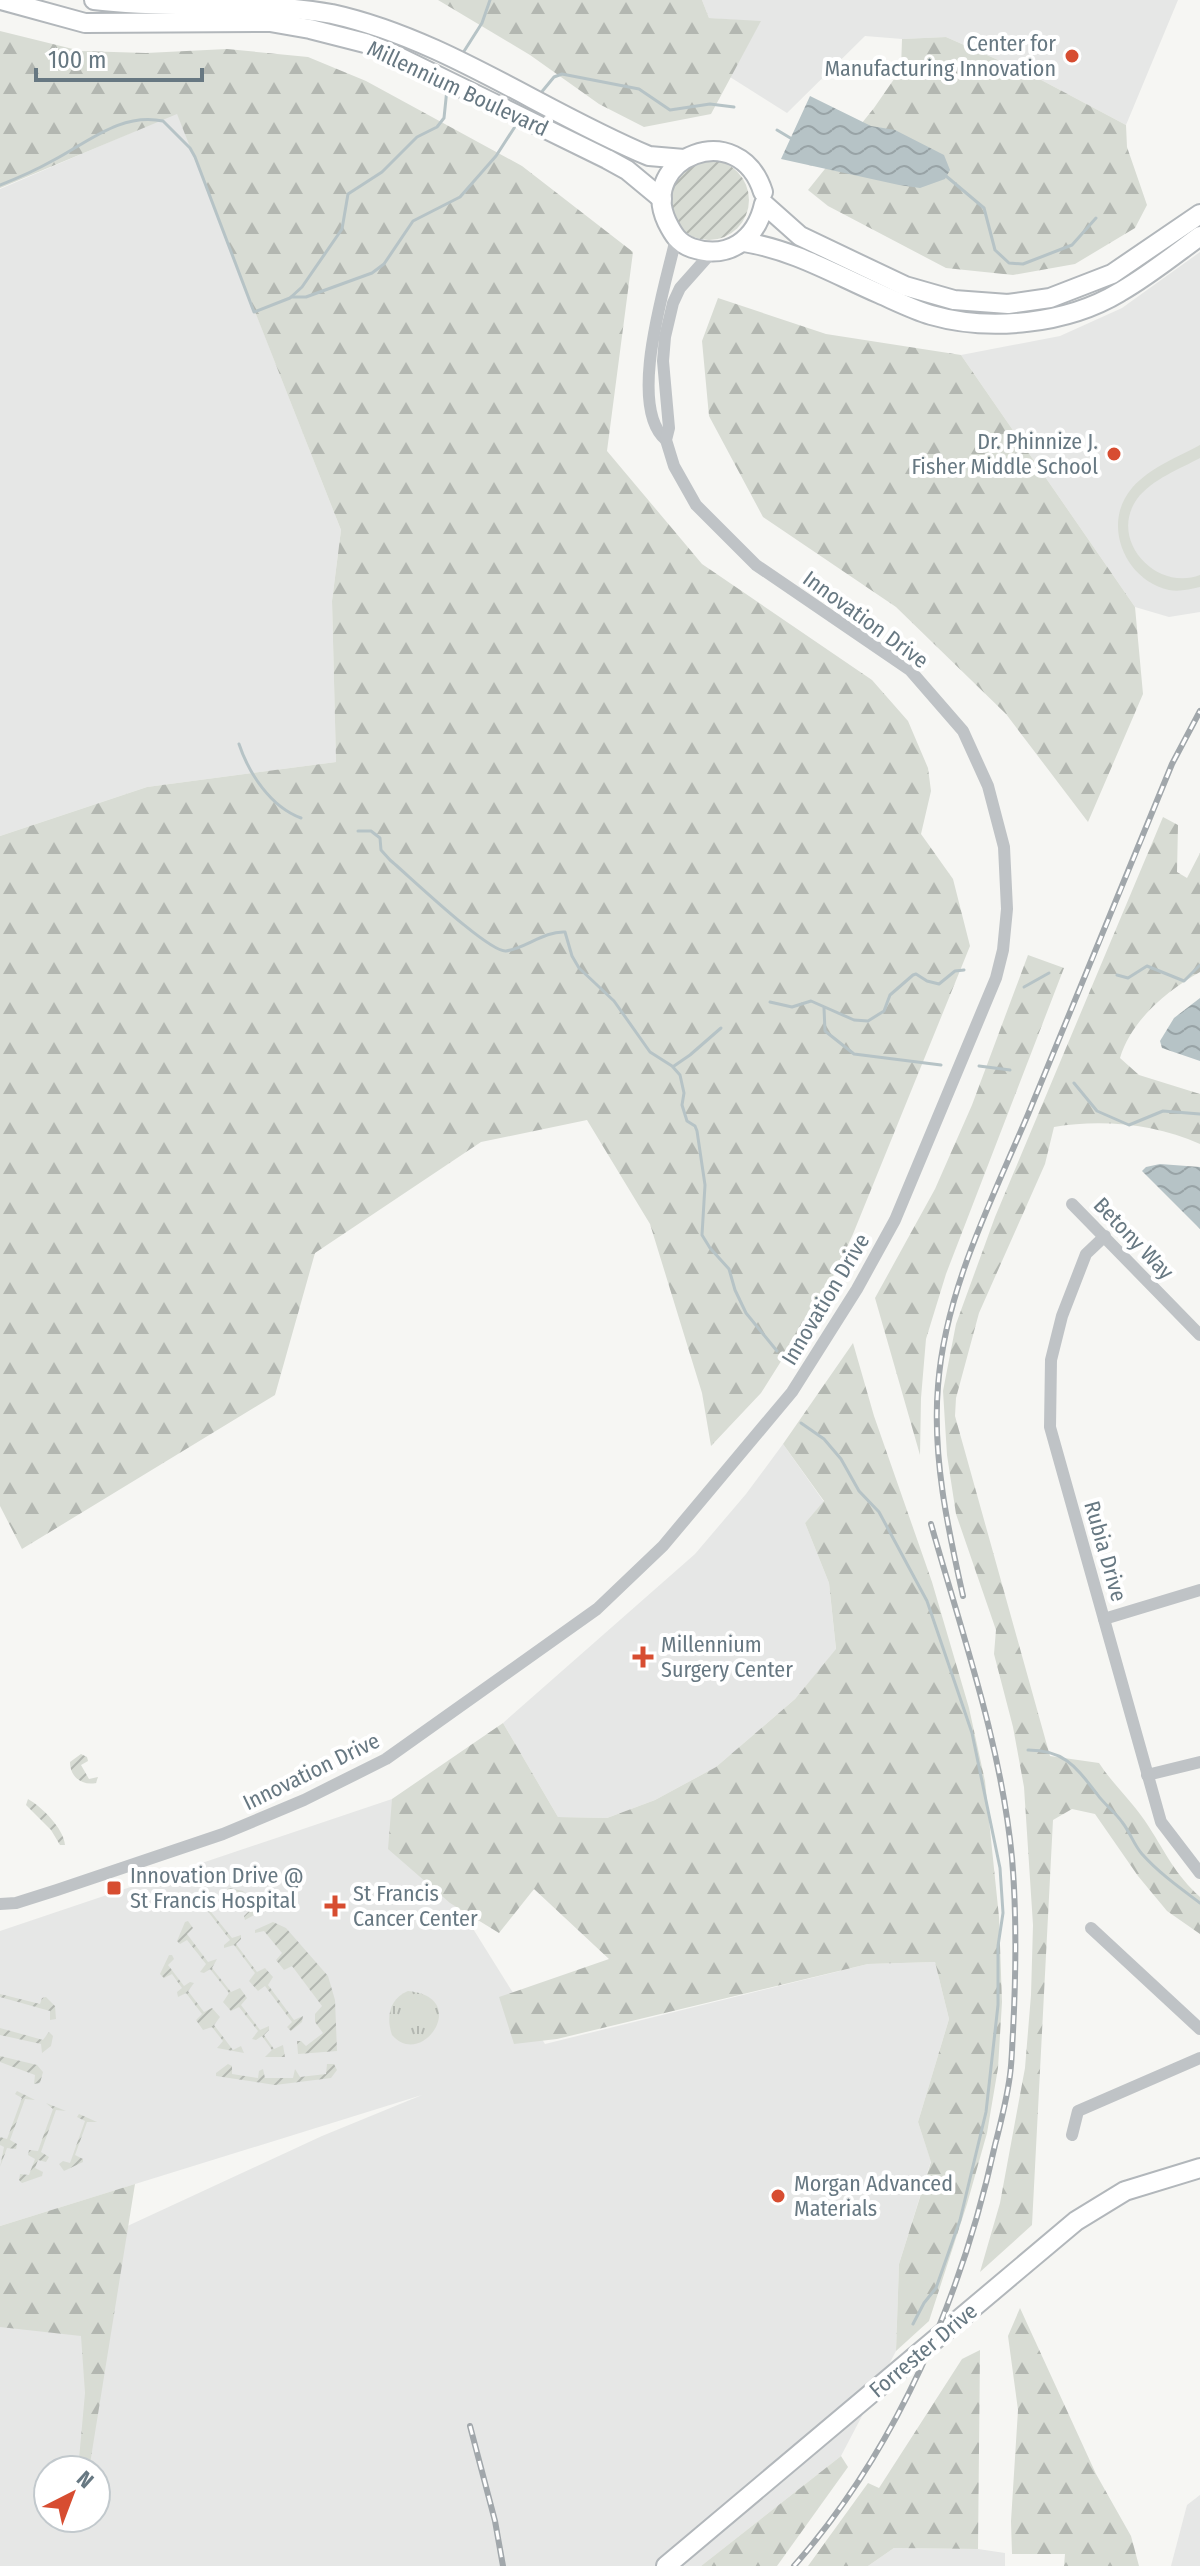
<svg xmlns="http://www.w3.org/2000/svg" width="1200" height="2566" viewBox="0 0 1200 2566" font-family="'Fira Sans Condensed',sans-serif">
	<defs>
		<pattern id="grass-tufts" width="24" height="20" patternUnits="userSpaceOnUse" patternTransform="scale(2)"><rect width="24" height="20" fill="#d8dcd4"/><path d="M3 7l-1-3M5 7V3M7 7l1-3M15 17l-1-3M17 17v-4M19 17l1-3" fill="none" stroke="#b3b7b1"/></pattern>
		<pattern id="forest-firs" width="22" height="20" patternUnits="userSpaceOnUse" patternTransform="scale(2)"><rect width="22" height="20" fill="#d8dcd4"/><path d="M5 1l3.5 6h-7zM16 11l3.5 6h-7z" fill="#b3b7b1"/></pattern>
		<pattern id="garden-furrows" width="10" height="10" patternUnits="userSpaceOnUse" patternTransform="scale(2)"><rect width="10" height="10" fill="#d8dcd4"/><path d="M-1 1l2-2M0 10L10 0M9 11l2-2" fill="none" stroke="#b3b7b1"/></pattern>
		<pattern id="water-waves" width="16" height="10" patternUnits="userSpaceOnUse" patternTransform="scale(2)"><rect width="16" height="10" fill="#b6c3c6"/><path d="M0 5q4-4 8 0t8 0" fill="none" stroke="#98a3a6"/></pattern>
	</defs>
	<rect width="100%" height="100%" fill="#f6f6f3"/>
	<g fill="#e6e7e6" fill-rule="evenodd">
		<polygon points="702,0 1178,0 1126,125 1030,74 946,37 902,39 865,36 787,113 730,77 760,22 709,18"/>
		<polygon points="177,113 341,530 332,601 336,762 147,787 0,836 0,189"/>
		<polygon points="1200,252 1200,612 1169,617 1135,607 961,355 1060,336 1122,308"/>
		<polygon points="783,1444 824,1502 805,1523 829,1583 836,1650 795,1699 716,1767 655,1800 607,1818 558,1817 503,1723 695,1554 746,1494"/>
		<path d="M 392,1799 L 545,2044 L 868,1964 L 935,1962 L 949,2019 L 918,2122 L 931,2161 L 899,2264 L 896,2351 L 841,2456 L 701,2566 L 0,2566 L 0,2285 L 322,2136 L 422,2095 L 0,2226 L 0,1931 ZM 48,2470 L 96,2470 L 96,2518 L 48,2518 Z"/>
		<polygon points="1200,2495 1200,2566 1171,2566 1187,2505"/>
		<polygon points="894,2548 978,2549 1005,2553 1005,2566 868,2566"/>
	</g>
	<path fill="url(#grass-tufts)" d="M 408,1991 C 472,1997 422,2070 392,2035 C 386,2017 389,1999 408,1991 Z"/>
	<g fill="url(#forest-firs)">
		<polygon points="438,0 702,0 709,18 761,21 711,114 644,127 599,104 530,55"/>
		<polygon points="0,31 81,51 146,53 227,49 308,57 366,81 522,166 633,252 607,451 702,564 872,680 908,721 928,768 931,791 921,834 953,879 970,946 853,1234 829,1285 761,1393 711,1446 702,1393 650,1224 587,1120 481,1142 315,1253 275,1395 22,1549 0,1506 0,836 147,787 336,762 332,601 341,530 177,114 0,188"/>
		<polygon points="946,37 1030,74 1126,125 1127,147 1147,205 1135,228 1075,264 1013,275 946,268 828,206 808,190 874,108 901,69 902,39"/>
		<polygon points="718,298 826,334 961,355 1135,607 1143,694 1088,822 1006,714 896,607 763,517 709,416 702,341"/>
		<path d="M 1163,817 L 1178,825 L 1177,872 L 1187,878 L 1200,853 L 1200,972 C 1166,991 1131,1021 1120,1058 L 1139,1075 L 1200,1094 L 1200,1144 C 1155,1124 1102,1119 1054,1127 L 1045,1164 L 979,1313 L 956,1398 L 955,1416 L 1050,1756 L 1099,1763 C 1114,1786 1135,1804 1149,1827 C 1167,1855 1175,1874 1200,1897 L 1200,1934 L 1167,1911 L 1138,1876 L 1095,1814 L 1072,1809 L 1053,1820 L 1032,2225 L 980,2272 L 1000,2203 L 1025,2068 L 1031,1995 L 1033,1925 L 1024,1787 L 1013,1727 L 994,1654 L 996,1630 L 956,1514 L 947,1455 L 943,1391 L 956,1324 L 995,1217 Z"/>
		<polygon points="1028,955 1064,968 946,1274 926,1339 921,1398 920,1455 875,1298 935,1189 972,1105"/>
		<polygon points="853,1343 874,1416 932,1582 969,1708 985,1781 999,1917 1002,2002 998,2068 987,2133 967,2204 929,2321 896,2351 899,2264 931,2162 918,2122 949,2019 935,1962 868,1964 557,2039 514,2044 499,1997 609,1959 534,1889 499,1933 450,1903 388,1849 392,1799 503,1723 558,1817 607,1818 655,1800 716,1767 795,1699 836,1649 829,1583 805,1523 824,1501 783,1444"/>
		<polygon points="135,2184 89,2470 78,2470 85,2393 81,2336 0,2327 0,2226"/>
		<polygon points="1020,2308 1096,2474 1131,2536 1139,2566 1064,2566 1065,2554 1012,2554 1011,2521 1018,2410 1008,2336"/>
		<polygon points="980,2350 978,2549 894,2548 868,2566 808,2566 868,2483 879,2488 962,2359"/>
		<polygon points="841,2456 848,2467 777,2566 701,2566"/>
	</g>
	<g fill="url(#garden-furrows)">
		<circle cx="709" cy="200" r="40"/>
		<path d="M 81,1754 L 87,1757 L 88,1761 L 81,1765 L 89,1779 L 98,1777 L 96,1783 C 82,1786 70,1777 70,1762 Z"/>
		<path d="M 28,1799 C 42,1807 64,1829 65,1845 L 60,1845 L 51,1830 L 26,1805 Z"/>
		<polygon points="229,1888 243,1891 258,1909 258,1913 245,1920 244,1916 249,1911 236,1894 227,1898 223,1892"/>
		<polygon points="209,1897 214,1900 207,1907 232,1938 241,1935 241,1939 236,1944 257,1972 265,1968 273,1977 268,1985 294,2020 303,2016 302,2022 291,2031 287,2027 292,2022 265,1986 258,1991 249,1981 255,1973 234,1945 224,1948 224,1945 230,1940 203,1905 194,1908 195,1902"/>
		<polygon points="188,1921 193,1928 187,1934 208,1962 217,1959 212,1968 231,1992 240,1988 247,1998 241,2005 260,2030 269,2026 269,2030 264,2035 274,2049 283,2045 285,2057 265,2057 272,2050 262,2036 256,2040 252,2039 258,2031 239,2007 231,2011 223,2002 229,1993 210,1969 204,1973 200,1972 206,1964 187,1940 180,1944 177,1941 185,1922"/>
		<polygon points="273,1922 286,1928 328,1976 335,2000 337,2051 298,2054 297,2041 301,2041 306,2046 323,2033 315,2022 315,2014 322,2006 292,1966 284,1970 276,1960 282,1953 264,1931 255,1933 255,1930"/>
		<polygon points="169,1955 172,1955 174,1959 168,1965 184,1986 190,1982 194,1983 188,1991 204,2012 212,2008 220,2017 214,2025 233,2050 241,2046 244,2053 217,2048 223,2041 212,2027 203,2030 196,2020 202,2014 186,1993 178,1997 177,1992 182,1988 172,1974 164,1978 160,1974"/>
		<polygon points="0,1994 40,2004 42,1998 46,1997 55,2006 56,2019 50,2020 50,2011 0,1997"/>
		<polygon points="0,2028 43,2040 49,2032 53,2036 51,2046 42,2053 41,2044 0,2035"/>
		<polygon points="0,2056 37,2065 43,2072 40,2083 34,2084 35,2075 0,2062"/>
		<polygon points="228,2064 232,2066 232,2074 258,2078 259,2071 263,2069 265,2078 293,2078 295,2069 300,2077 326,2074 327,2064 334,2064 337,2070 331,2078 275,2085 216,2076 216,2073"/>
		<polygon points="17,2091 35,2100 25,2099 10,2140 17,2144 16,2149 7,2148 0,2167 4,2147 0,2145 0,2137 7,2139 22,2098 15,2094"/>
		<polygon points="46,2103 66,2111 56,2110 41,2152 49,2157 46,2162 38,2160 35,2168 43,2172 42,2176 22,2183 19,2180 20,2174 29,2175 35,2159 28,2155 29,2150 38,2151 53,2109"/>
		<polygon points="79,2114 97,2122 87,2122 75,2155 83,2159 83,2162 64,2171 59,2164 63,2161 70,2163 85,2121 77,2117"/>
	</g>
	<path fill="#d8dcd4" d="M 1200,445 L 1200,458 C 1180,469 1152,479 1137,499 C 1108,540 1156,592 1200,575 L 1200,587 C 1190,589 1180,592 1169,590 C 1125,580 1101,524 1132,488 C 1149,468 1178,457 1200,445 Z"/>
	<g fill="url(#water-waves)">
		<polygon points="810,96 871,126 895,130 944,155 950,170 945,179 920,188 899,185 781,159"/>
		<polygon points="1200,998 1200,1061 1162,1048 1160,1041 1174,1018"/>
		<polygon points="1160,1164 1200,1167 1200,1229 1142,1171 1146,1167"/>
	</g>
	<g fill="none" stroke-linecap="round" stroke-linejoin="round">
		<g stroke="#b6c3c6" stroke-width="3">
			<polyline points="461,56 482,23 490,0"/>
			<polyline points="540,94 554,77 562,74 639,89 670,110 710,104 734,107"/>
			<polyline points="777,130 792,139"/>
			<polyline points="946,176 984,208 995,250 1009,263 1023,264 1072,245 1096,218"/>
			<path d="M 0,185 C 18,178 36,170 52,161 C 87,143 121,112 163,121 L 190,148 L 195,157 L 254,312 L 290,298 L 302,287 L 342,229 L 348,194 L 382,172 L 417,137 L 437,127 L 444,118 L 447,89"/>
			<polyline points="291,297 306,297 372,273 384,264 413,221 460,197 496,156 518,122"/>
			<path d="M 239,744 C 249,774 271,807 301,818"/>
			<path d="M 358,831 L 371,831 L 380,838 L 381,850 L 390,860 C 408,875 489,953 506,951 C 526,948 544,931 565,932 L 572,956 L 579,968 L 614,1001 L 650,1052 L 672,1066 L 680,1075 L 684,1093 L 682,1105 L 687,1121 L 695,1126 L 697,1131 L 705,1185 L 702,1235 L 710,1248 L 729,1269 L 735,1290 L 746,1313 L 777,1351"/>
			<polyline points="1117,975 1128,978 1147,966 1184,981 1200,965"/>
			<polyline points="1024,987 1049,973"/>
			<polyline points="770,1002 792,1007 811,1001 854,1020 868,1021 884,1011 890,995 913,975 916,974 927,981 939,984 955,971 964,970"/>
			<polyline points="824,1008 825,1031 854,1054 941,1065"/>
			<polyline points="674,1066 690,1055 721,1028"/>
			<polyline points="979,1066 1010,1070"/>
			<polyline points="1074,1083 1097,1111 1129,1125 1163,1111 1200,1114"/>
			<polyline points="801,1423 824,1439 841,1459 859,1491 879,1512 927,1601 972,1733 1000,1868 1003,1913 998,1946 998,2005 986,2112 960,2220 936,2288 924,2303 913,2324"/>
			<path d="M 1028,1750 C 1065,1750 1076,1767 1097,1794 C 1104,1804 1115,1812 1122,1822 C 1130,1832 1134,1845 1142,1854 C 1159,1873 1180,1888 1200,1903"/>
		</g>
		<defs>
			<g id="secondary">
				<polyline points="1,0 85,23 270,22 310,29 365,43 391,53 607,159 627,170 662,199"/>
				<path d="M 94,0 C 174,10 253,0 332,14 C 445,39 543,112 649,156 L 684,159"/>
				<path d="M 763,192 C 739,116 637,158 667,222 C 673,234 678,243 692,248 C 728,260 756,240 764,204 L 800,236 L 905,286 L 954,300 L 1008,304 L 1050,298 L 1112,274 L 1200,214"/>
				<path d="M 744,242 C 794,250 834,274 880,294 C 896,301 914,310 931,315 C 990,332 1067,324 1120,292 C 1148,276 1174,255 1200,236"/>
				<polyline points="666,2566 1076,2221 1125,2191 1200,2168"/>
			</g>
		</defs>
		<use href="#secondary" stroke="#b2b7bb" stroke-width="22"/>
		<g stroke="#bfc3c6" stroke-width="12">
			<path d="M 666,440 C 626,406 666,284 676,238"/>
			<polyline points="1072,1204 1200,1335"/>
			<polyline points="1105,1236 1086,1254 1062,1316 1051,1360 1050,1427 1161,1822 1200,1873"/>
			<polyline points="1104,1619 1200,1590"/>
			<polyline points="1147,1775 1200,1762"/>
			<polyline points="0,1904 16,1903 57,1890 223,1834 304,1800 386,1759 597,1609 663,1546 792,1392 857,1289 895,1220 996,978 1003,950 1007,909 1004,847 988,786 963,731 910,670 756,565 696,505 674,466 666,440 669,428 663,361 665,337 673,303 680,288 712,252"/>
			<polyline points="1091,1928 1200,2029"/>
			<polyline points="1072,2135 1078,2111 1200,2058"/>
		</g>
		<use href="#secondary" stroke="#fff" stroke-width="18"/>
		<defs>
			<g id="rail">
				<path d="M 963,1596 C 948,1529 932,1456 938,1386 C 945,1290 992,1200 1029,1112 C 1077,996 1125,880 1172,764 L 1200,711"/>
				<polyline points="470,2426 495,2521 503,2566"/>
				<path d="M 794,2566 C 897,2449 962,2296 995,2145 C 1001,2122 1007,2098 1010,2075 C 1012,2061 1012,2046 1013,2032 C 1016,1974 1017,1916 1012,1858 C 1001,1743 962,1634 931,1524"/>
			</g>
		</defs>
		<use href="#rail" stroke="#a1a7ab" stroke-width="6"/>
		<use href="#rail" stroke="#fff" stroke-width="3" stroke-dasharray="9" stroke-linecap="butt"/>
	</g>
	<g fill="#d74d31" stroke="#fff" stroke-width="3">
		<circle cx="1072" cy="56" r="8"/>
		<circle cx="1114" cy="454" r="8"/>
		<path d="M639 1645h8v8h8v8h-8v8h-8v-8h-8v-8h8z"/>
		<rect x="106" y="1880" width="16" height="16" rx="4"/>
		<path d="M331 1894h8v8h8v8h-8v8h-8v-8h-8v-8h8z"/>
		<circle cx="778" cy="2196" r="8"/>
	</g>
	<g text-anchor="middle" stroke-width="8" stroke-linejoin="round" paint-order="stroke">
		<g font-size="22" fill="#677882" stroke="#fff" text-anchor="start">
			<text x="1056" y="51" text-anchor="end">Center for<tspan x="1056" dy="25">Manufacturing Innovation</tspan></text>
			<text x="1098" y="449" text-anchor="end">Dr. Phinnize J.<tspan x="1098" dy="25">Fisher Middle School</tspan></text>
			<text x="661" y="1652">Millennium<tspan x="661" dy="25">Surgery Center</tspan></text>
			<text x="130" y="1883">Innovation Drive @<tspan x="130" dy="25">St Francis Hospital</tspan></text>
			<text x="353" y="1901">St Francis<tspan x="353" dy="25">Cancer Center</tspan></text>
			<text x="794" y="2191">Morgan Advanced<tspan x="794" dy="25">Materials</tspan></text>
		</g>
		<g font-size="22" fill="#677882" stroke="#fff">
			<text transform="translate(458 88) rotate(25)" y="8">Millennium Boulevard</text>
			<text transform="translate(866 619) rotate(36)" y="8">Innovation Drive</text>
			<text transform="translate(1134 1238) rotate(46)" y="8">Betony Way</text>
			<text transform="translate(825 1299) rotate(-59)" y="8">Innovation Drive</text>
			<text transform="translate(1106 1551) rotate(74)" y="8">Rubia Drive</text>
			<text transform="translate(311 1771) rotate(-26)" y="8">Innovation Drive</text>
			<text transform="translate(923 2350) rotate(-40)" y="8">Forrester Drive</text>
		</g>
	</g>
	<g transform="translate(72 2494) rotate(42)"><circle r="38" fill="#ffffff" stroke="#c2c9cd" stroke-width="2"/>
	<path d="M0-6L14 30L0 20L-14 30Z" fill="#d74d31"/>
	<text y="-12" font-size="22" font-weight="bold" text-anchor="middle" fill="#677882">N</text>
	</g>
	<path d="M36 68v12h166v-12" fill="none" stroke="#677882" stroke-width="4"/>
	<text x="48" y="68" font-size="24" fill="#677882" stroke="#ffffff" stroke-width="6" paint-order="stroke">100 m</text>
</svg>
